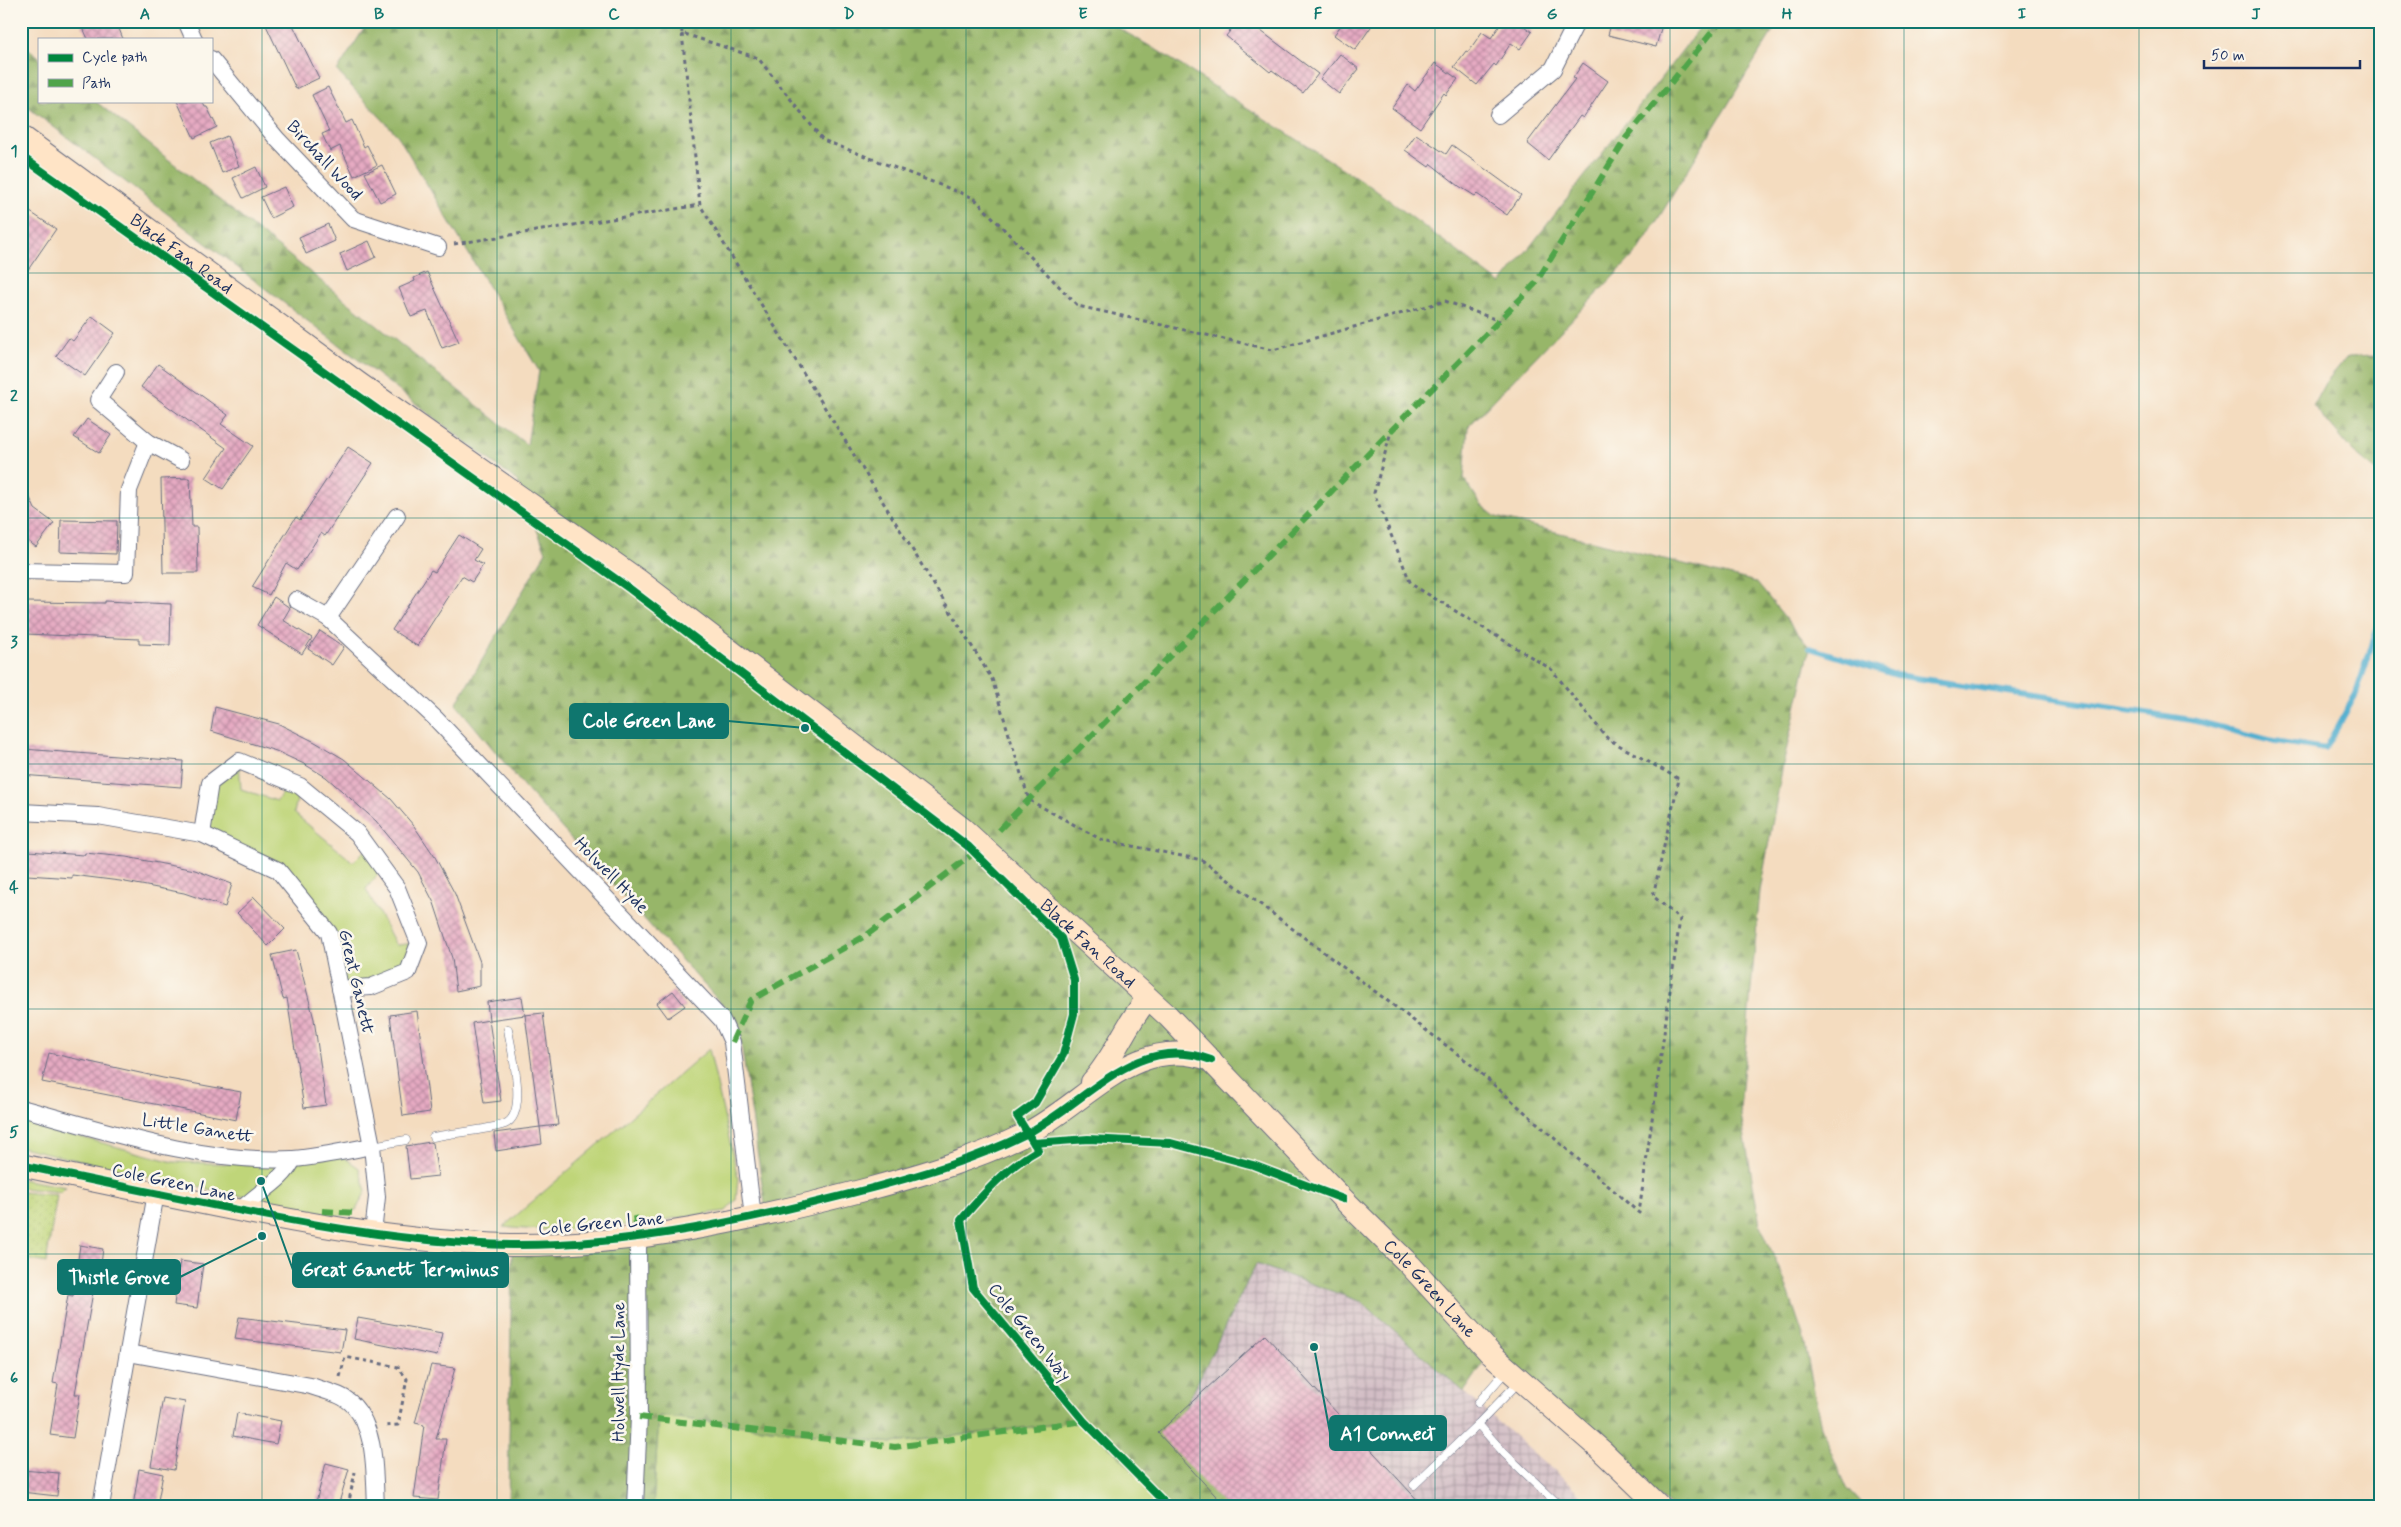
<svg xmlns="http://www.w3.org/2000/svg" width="2401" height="1527" viewBox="0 0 2401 1527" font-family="Mynerve,sans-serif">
	<defs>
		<pattern id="industrial-grid" width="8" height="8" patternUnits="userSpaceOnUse" patternTransform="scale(1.25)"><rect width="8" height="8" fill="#d2bdc5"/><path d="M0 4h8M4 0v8" fill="none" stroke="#aa9aa3"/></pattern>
		<pattern id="forest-firs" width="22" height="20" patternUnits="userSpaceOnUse" patternTransform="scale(1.25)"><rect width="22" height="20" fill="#97b669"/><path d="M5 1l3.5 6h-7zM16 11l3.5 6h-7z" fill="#7a945a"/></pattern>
		<pattern id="park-dots" width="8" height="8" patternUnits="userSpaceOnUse" patternTransform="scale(1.25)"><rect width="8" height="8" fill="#bfd579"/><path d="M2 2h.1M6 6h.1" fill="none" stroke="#a4b76b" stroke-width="1.8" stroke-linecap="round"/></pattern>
		<pattern id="building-cross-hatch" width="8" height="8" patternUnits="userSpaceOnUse" patternTransform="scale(1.25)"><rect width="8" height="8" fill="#e6aac2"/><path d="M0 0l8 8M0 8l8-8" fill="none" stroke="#ba8ba1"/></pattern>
	</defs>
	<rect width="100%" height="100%" fill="#fbf7ec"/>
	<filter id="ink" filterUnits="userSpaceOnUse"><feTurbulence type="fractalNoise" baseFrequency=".02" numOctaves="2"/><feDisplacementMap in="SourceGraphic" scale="10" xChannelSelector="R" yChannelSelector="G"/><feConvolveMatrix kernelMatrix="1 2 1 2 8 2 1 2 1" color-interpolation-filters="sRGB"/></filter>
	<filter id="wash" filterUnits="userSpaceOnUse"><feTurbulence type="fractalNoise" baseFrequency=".0096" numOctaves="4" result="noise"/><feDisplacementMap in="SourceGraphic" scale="20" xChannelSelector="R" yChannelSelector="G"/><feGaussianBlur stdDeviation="1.12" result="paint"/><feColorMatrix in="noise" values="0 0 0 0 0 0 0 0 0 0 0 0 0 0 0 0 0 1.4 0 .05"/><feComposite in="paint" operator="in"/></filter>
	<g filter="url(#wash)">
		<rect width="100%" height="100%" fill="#f4dcbf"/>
		<polygon fill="url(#industrial-grid)" points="1256,1264 1362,1302 1594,1506 1234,1506 1169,1438"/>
		<g fill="#bfd579" stroke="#6d826c">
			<polygon points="239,761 241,789 277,801 289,781 300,786 294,813 353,862 368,847 383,868 366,889 396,945 419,943 408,972 340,989 329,933 278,870 202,834 210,783"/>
			<path d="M 709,1049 L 738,1178 L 736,1200 L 726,1211 C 653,1221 577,1236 503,1227 Z"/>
			<polygon points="21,1121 173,1162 272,1165 342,1156 359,1168 366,1191 356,1210 339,1216 154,1178 21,1147"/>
			<polygon points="21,1179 66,1187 61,1192 21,1188"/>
			<polygon points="659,1416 893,1443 1084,1421 1168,1506 653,1506"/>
		</g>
		<g fill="url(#forest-firs)" stroke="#597264">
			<polygon points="369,21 1106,21 1160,52 1370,186 1501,284 1705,21 1779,21 1639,250 1468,427 1464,478 1482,506 1496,517 1756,582 1810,648 1783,764 1760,891 1740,1109 1760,1225 1784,1279 1803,1335 1821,1427 1847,1488 1864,1506 1670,1506 1490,1354 1464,1392 1362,1302 1256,1264 1170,1438 1234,1506 1168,1506 1084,1421 893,1443 659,1416 653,1506 508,1506 512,1253 768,1224 738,1022 526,789 456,704 546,552 517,481 21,102 21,43 39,57 39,101 95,101 527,445 539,371 398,136 337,71"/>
			<polygon points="2380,356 2380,474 2353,452 2313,405 2325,383 2347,357"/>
		</g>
		<polygon fill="url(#park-dots)" stroke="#6d826c" points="21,1192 57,1195 46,1263 21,1258"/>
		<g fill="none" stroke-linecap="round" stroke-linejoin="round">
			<polyline stroke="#51aecf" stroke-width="6" points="1810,648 1896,675 2192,720 2269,740 2325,749 2356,694 2380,621"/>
		</g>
		<g id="blocks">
			<g fill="url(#building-cross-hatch)">
				<polygon points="80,21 116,21 123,39 88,39"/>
				<polygon points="264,21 291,21 319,78 296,89"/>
				<polygon points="1238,21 1263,21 1257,28 1318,74 1303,93 1272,70 1270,72 1226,36"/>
				<polygon points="1344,21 1375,21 1355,50 1334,35"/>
				<polygon points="1503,21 1517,21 1532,32 1520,49 1511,43 1496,66 1494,64 1477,85 1454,67 1466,51 1468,52 1482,32 1491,38"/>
				<polygon points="1612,21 1663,21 1656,47 1608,35"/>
				<polygon points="1340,54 1359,69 1339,94 1320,79"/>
				<polygon points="1435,63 1458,79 1446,95 1444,93 1420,128 1392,108 1408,85 1415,91"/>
				<polygon points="1583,63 1608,81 1583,118 1580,116 1548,160 1527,143 1575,79 1573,78"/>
				<polygon points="328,87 346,123 352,120 364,147 367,145 377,165 354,176 340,146 330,151 322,134 329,131 312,95"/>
				<polygon points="177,101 202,101 205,107 207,107 217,127 194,138"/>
				<polygon points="1416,134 1446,154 1452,145 1521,195 1507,215 1477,194 1475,196 1459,186 1431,164 1429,167 1405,150"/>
				<polygon points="227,136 239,166 222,173 210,143"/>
				<polygon points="382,165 396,194 380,202 365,173"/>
				<polygon points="256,167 265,187 243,198 233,178"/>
				<polygon points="284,187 293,207 271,218 261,197"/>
				<polygon points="21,206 56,229 21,280"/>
				<polygon points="328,224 335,241 306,254 299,237"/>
				<polygon points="369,241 376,257 347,271 340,254"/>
				<polygon points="427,272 459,342 442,348 427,311 411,317 399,288 415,281 414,278"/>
				<polygon points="92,316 115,333 85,376 56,356 69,338 73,341"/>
				<polygon points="158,364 228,415 221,424 253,446 223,489 206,478 226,448 141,387"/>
				<polygon points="87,419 111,435 99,453 74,437"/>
				<polygon points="348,447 373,463 325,536 321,533 297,570 286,563 269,595 252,587 296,517 300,520"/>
				<polygon points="21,478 35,509 54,523 36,547 21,536"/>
				<polygon points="190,478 192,527 197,527 198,573 163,573 161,479"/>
				<polygon points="61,520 117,521 116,554 60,552"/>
				<polygon points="459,535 481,549 474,560 483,565 472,582 462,576 417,646 392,630 431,570 435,572"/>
				<polygon points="274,597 290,608 283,620 312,638 302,654 257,625"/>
				<polygon points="105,601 171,604 170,645 139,644 139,639 26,634 27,602 105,603"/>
				<polygon points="320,631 344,647 332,665 308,649"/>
				<polygon points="215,707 279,724 315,742 344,759 391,799 414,826 435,857 455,894 480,962 480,986 456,991 452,958 434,903 418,872 376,821 326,777 304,764 276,751 211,731"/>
				<polygon points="23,749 183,761 181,787 21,775"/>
				<polygon points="28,851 84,855 85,853 126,857 195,870 232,884 225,907 184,893 120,881 72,875 72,878 27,875"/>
				<polygon points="254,897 285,929 268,946 237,913"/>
				<polygon points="296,950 314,1019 326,1105 304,1108 287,998 283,999 272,955"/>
				<polygon points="673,991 685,1006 668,1018 657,1003"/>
				<polygon points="522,997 525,1015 489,1020 487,1002"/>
				<polygon points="417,1011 430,1112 403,1116 390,1015"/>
				<polygon points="543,1013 558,1125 540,1127 525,1015"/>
				<polygon points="489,1020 501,1101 484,1103 472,1023"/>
				<polygon points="49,1053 163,1078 241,1092 236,1120 42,1082"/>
				<polygon points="540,1127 542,1144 496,1151 494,1133"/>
				<polygon points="430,1142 433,1143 438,1176 410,1179 406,1146"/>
				<polygon points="80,1245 103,1249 97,1293 93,1292 75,1394 80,1394 73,1438 50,1435 58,1384 53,1383 68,1295 73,1296"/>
				<polygon points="180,1261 203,1264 197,1308 174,1305"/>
				<polygon points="239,1317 345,1330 341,1352 235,1339"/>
				<polygon points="358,1318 442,1333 437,1356 354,1339"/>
				<polygon points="1265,1335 1423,1506 1225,1506 1158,1433"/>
				<polygon points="431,1365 455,1368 436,1439 446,1439 438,1500 414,1498 424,1425 415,1423"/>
				<polygon points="163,1398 185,1402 174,1470 151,1466"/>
				<polygon points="237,1413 281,1421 276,1444 233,1436"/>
				<polygon points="326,1463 349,1469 338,1506 315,1506"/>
				<polygon points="139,1469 163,1474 157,1506 133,1506"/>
				<polygon points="21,1470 59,1473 57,1496 21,1492"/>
			</g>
		</g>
	</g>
	<g filter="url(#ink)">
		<use href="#blocks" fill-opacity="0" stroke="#676c80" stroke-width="1"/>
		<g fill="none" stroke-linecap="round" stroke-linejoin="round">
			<defs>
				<g id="lane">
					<path d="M 433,1137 C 451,1133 489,1130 505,1124 C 529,1114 511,1050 508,1029"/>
					<polyline points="372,1146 406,1140"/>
					<polyline points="1478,1403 1506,1371"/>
					<polyline points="1478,1424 1520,1381"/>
					<polyline points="1414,1485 1478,1424 1504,1453 1560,1506"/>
				</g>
				<g id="street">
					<polyline points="186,21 194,39"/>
					<polyline points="211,59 277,139 353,219 438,247"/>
					<polyline points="1498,115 1553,69 1577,21"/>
					<polyline points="116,372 98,400 148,442 181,460"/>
					<polyline points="21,571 126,573 129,490 148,442"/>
					<polyline points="296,600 328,618 435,718 722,1020 732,1042 753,1217"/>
					<polyline points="328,618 397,516"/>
					<polyline points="21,812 98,816 202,834 278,870 329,933 372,1146 377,1197 373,1233"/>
					<polyline points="202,834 210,783 239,761 300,786 357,833 397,888 419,943 408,972 371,987 340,989"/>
					<path d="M 21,1108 C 106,1131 204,1164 293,1159 C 319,1157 346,1151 372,1146"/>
					<path d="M 240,1211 C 256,1193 284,1181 293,1159"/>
					<path d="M 128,1353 L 311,1386 C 325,1391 343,1394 353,1405 C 377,1431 374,1473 376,1506"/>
					<polyline points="101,1506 156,1193"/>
					<polyline points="635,1506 639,1417 638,1238"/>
				</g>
				<g id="secondary">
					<path id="s1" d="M 21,136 L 358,383 L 638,580 L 963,829 L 1168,1016 L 1343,1199 L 1410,1265 L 1491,1354 L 1602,1451 L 1659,1506"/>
					<path d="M 1092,1082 C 1115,1057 1126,1023 1148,998"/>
					<path d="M 21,1165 C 80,1178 139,1190 198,1202 C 300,1223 406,1243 511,1245 C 634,1246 754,1219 872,1188 C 924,1174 975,1159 1024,1135 C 1085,1105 1135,1031 1211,1060"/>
				</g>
			</defs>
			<use href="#lane" stroke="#676c80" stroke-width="9"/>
			<use href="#street" stroke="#676c80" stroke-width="18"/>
			<use href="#secondary" stroke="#676c80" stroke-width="24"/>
			<g stroke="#676c80" stroke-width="3" stroke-dasharray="4 4" stroke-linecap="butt">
				<polyline points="681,21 682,33"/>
				<polyline points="454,244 700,205"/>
				<polyline points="1392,428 1374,493 1411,584 1551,669 1608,739 1679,779 1653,896 1680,919 1639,1213 1468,1062 1202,860 1102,840 1029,800 992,679 700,205 682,33 758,58 823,140 974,198 1078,306 1273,350 1445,301 1500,321"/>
				<polyline points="340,1377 345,1357 398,1367 407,1379 398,1425 384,1426"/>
				<polyline points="348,1506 355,1472"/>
			</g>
			<use href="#lane" stroke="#fff" stroke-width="8"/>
			<use href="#street" stroke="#fff" stroke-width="16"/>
			<use href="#secondary" stroke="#ffe4c6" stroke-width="22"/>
			<g stroke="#4fa44a" stroke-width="6" stroke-dasharray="12 6" stroke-linecap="butt">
				<polyline points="999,830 1535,284 1626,138 1721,21"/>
				<polyline points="732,1042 751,1000 867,935 974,853"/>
				<polyline points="322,1211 355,1213"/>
				<polyline points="635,1216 638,1238"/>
				<polyline points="639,1417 895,1447 1084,1421"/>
			</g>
			<defs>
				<g id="cycleway">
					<path d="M 21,156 L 630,589 L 969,847 L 1061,938 L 1074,980 L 1074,1014 L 1063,1055 L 1035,1103 L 1017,1116 L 1038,1150 C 1007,1167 985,1192 961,1220 L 973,1288 L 1084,1421 L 1168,1506"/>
					<polyline points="1034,1143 1088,1139 1171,1143 1253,1165 1343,1199"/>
					<path d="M 21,1165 C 80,1178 139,1190 198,1202 C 300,1223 406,1243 511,1245 C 634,1246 754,1219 872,1188 C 924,1174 975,1159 1024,1135 C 1085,1105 1135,1031 1211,1060"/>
				</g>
			</defs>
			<use href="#cycleway" stroke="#fbf7ec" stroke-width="11"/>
			<use href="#cycleway" stroke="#00873e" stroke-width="8"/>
		</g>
	</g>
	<path fill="none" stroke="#0f766e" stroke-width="1" stroke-opacity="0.55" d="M 262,21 L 262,1506M 497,21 L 497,1506M 731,21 L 731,1506M 966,21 L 966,1506M 1200,21 L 1200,1506M 1435,21 L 1435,1506M 1670,21 L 1670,1506M 1904,21 L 1904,1506M 2139,21 L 2139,1506M 21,273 L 2380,273M 21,518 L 2380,518M 21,764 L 2380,764M 21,1009 L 2380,1009M 21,1254 L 2380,1254"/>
	<g text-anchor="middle" stroke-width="5" stroke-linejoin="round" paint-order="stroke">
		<g font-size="18" fill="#1b2f5e" stroke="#fbf7ec">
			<text transform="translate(325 160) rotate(47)" y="6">Birchall Wood</text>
			<text dy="6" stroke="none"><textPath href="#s1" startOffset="199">Black Fan Road</textPath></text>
			<text transform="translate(612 875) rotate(46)" y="6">Holwell Hyde</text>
			<text dy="6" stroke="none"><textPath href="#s1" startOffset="1339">Black Fan Road</textPath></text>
			<text transform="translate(357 982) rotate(77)" y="6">Great Ganett</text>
			<text transform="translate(198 1128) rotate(9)" y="6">Little Ganett</text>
			<text transform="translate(174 1182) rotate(12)" y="6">Cole Green Lane</text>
			<text transform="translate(601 1223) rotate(-5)" y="6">Cole Green Lane</text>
			<text dy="6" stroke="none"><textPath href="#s1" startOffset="1825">Cole Green Lane</textPath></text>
			<text transform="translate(1030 1332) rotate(51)" y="6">Cole Green Way</text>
			<text transform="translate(618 1372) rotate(-90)" y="6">Holwell Hyde Lane</text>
		</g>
	</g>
	<path fill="none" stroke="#0f766e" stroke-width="2" d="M805 728L728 721M261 1181L293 1270M262 1236L180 1277M1314 1347L1330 1433"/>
	<g fill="#0f766e" stroke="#fbf7ec" stroke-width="2">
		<circle cx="805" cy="728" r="5"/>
		<circle cx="261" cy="1181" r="5"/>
		<circle cx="262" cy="1236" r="5"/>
		<circle cx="1314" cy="1347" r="5"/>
	</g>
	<g fill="#0f766e" stroke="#0f766e" stroke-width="2">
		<rect x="570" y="704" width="158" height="34" rx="5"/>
		<rect x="293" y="1253" width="215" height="34" rx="5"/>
		<rect x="58" y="1260" width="122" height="34" rx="5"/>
		<rect x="1330" y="1416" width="116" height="34" rx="5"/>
	</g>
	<g font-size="19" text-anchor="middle" font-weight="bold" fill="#fff">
		<text x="649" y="727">Cole Green Lane</text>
		<text x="400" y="1276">Great Ganett Terminus</text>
		<text x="119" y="1284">Thistle Grove</text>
		<text x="1388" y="1440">A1 Connect</text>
	</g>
	<rect width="2401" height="1527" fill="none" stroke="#fbf7ec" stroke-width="55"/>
	<rect x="38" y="38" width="175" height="65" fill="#fbf7ec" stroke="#a1a7b3"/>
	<rect x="48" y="54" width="25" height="8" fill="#00873e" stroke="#a1a7b3"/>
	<text x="82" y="62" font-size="15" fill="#1b2f5e">Cycle path</text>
	<rect x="48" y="79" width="25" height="8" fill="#4fa44a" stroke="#a1a7b3"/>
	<text x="82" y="88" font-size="15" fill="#1b2f5e">Path</text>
	<path d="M2204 60v8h156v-8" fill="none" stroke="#1b2f5e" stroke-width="2.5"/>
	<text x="2211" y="60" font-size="15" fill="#1b2f5e" stroke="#fbf7ec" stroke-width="4" paint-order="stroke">50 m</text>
	<rect x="28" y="28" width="2346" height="1472" fill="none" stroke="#0f766e" stroke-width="2"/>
	<g font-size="16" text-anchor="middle" font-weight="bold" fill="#0f766e">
		<text x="145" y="19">A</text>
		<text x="379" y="19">B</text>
		<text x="614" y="19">C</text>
		<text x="849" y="19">D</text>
		<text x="1083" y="19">E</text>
		<text x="1318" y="19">F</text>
		<text x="1552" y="19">G</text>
		<text x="1787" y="19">H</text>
		<text x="2022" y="19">I</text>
		<text x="2256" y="19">J</text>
		<text x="14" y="156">1</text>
		<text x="14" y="401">2</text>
		<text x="14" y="647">3</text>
		<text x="14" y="892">4</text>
		<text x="14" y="1137">5</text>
		<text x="14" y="1383">6</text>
	</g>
</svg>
